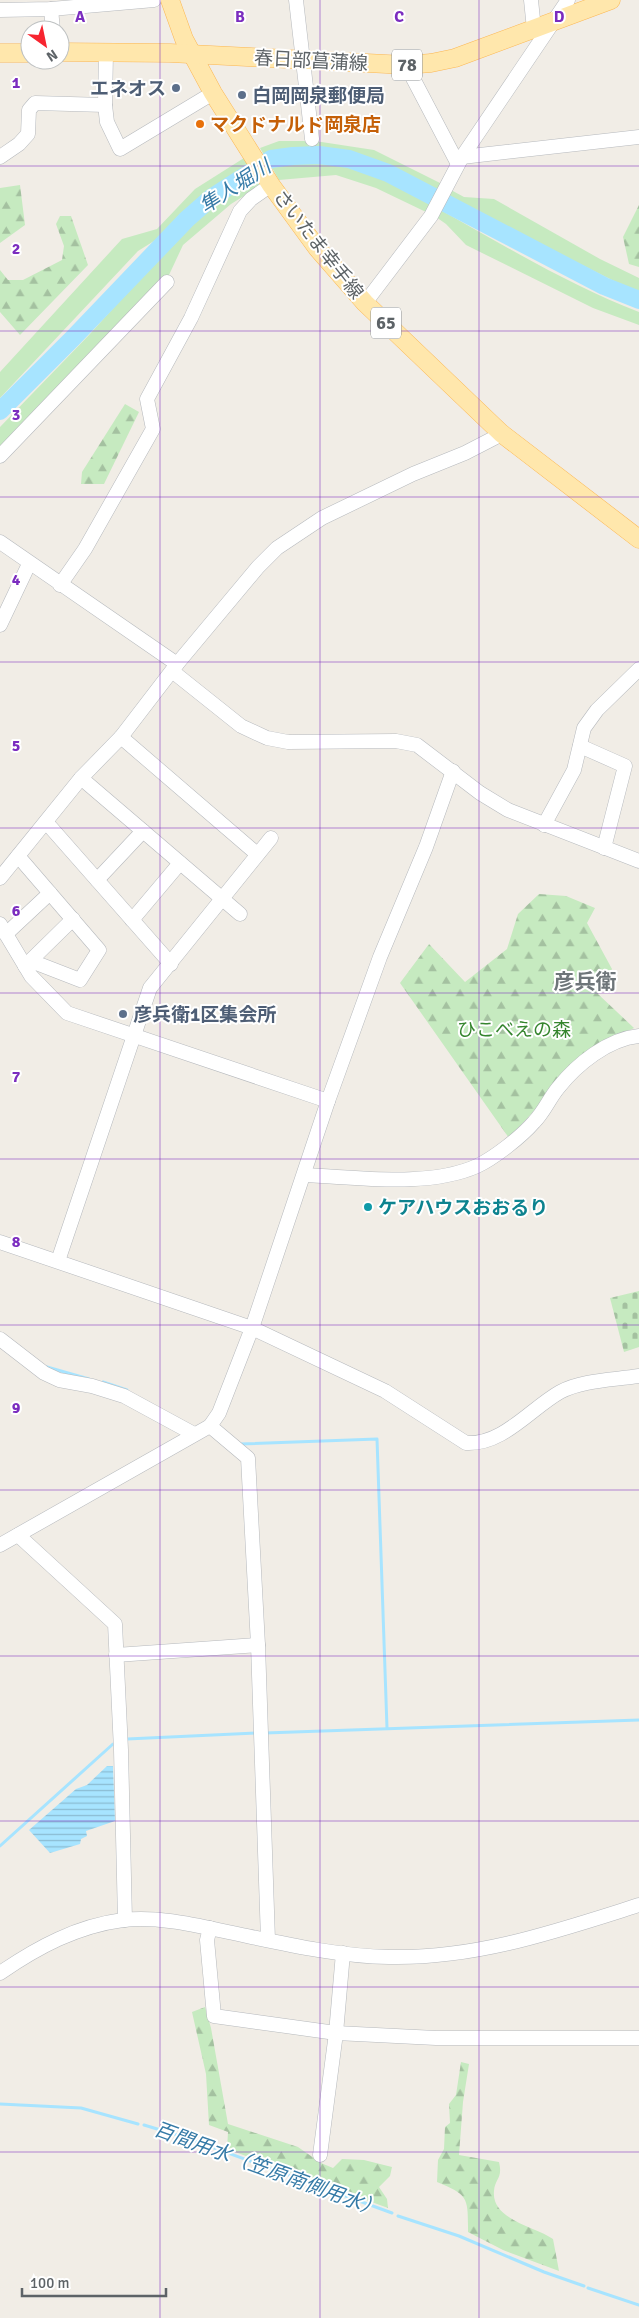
<svg xmlns="http://www.w3.org/2000/svg" width="639" height="2318" viewBox="0 0 639 2318" font-family="Signika,'Noto Sans JP',sans-serif">
	<defs>
		<pattern id="forest-firs" width="22" height="20" patternUnits="userSpaceOnUse" patternTransform="scale(1.25)"><rect width="22" height="20" fill="#c6eac0"/><path d="M5 1l3.5 6h-7zM16 11l3.5 6h-7z" fill="#a4c1a0"/></pattern>
		<pattern id="cemetery-stones" width="16" height="16" patternUnits="userSpaceOnUse" patternTransform="scale(1.25)"><rect width="16" height="16" fill="#c6eac0"/><path d="M2 7V4a2 2 0 0 1 4 0v3zM10 15v-3a2 2 0 0 1 4 0v3z" fill="#a4c1a0"/></pattern>
		<pattern id="water-rules" width="6" height="5" patternUnits="userSpaceOnUse" patternTransform="scale(1.25)"><rect width="6" height="5" fill="#a7e4ff"/><path d="M0 2.5h6" fill="none" stroke="#8bbcd2"/></pattern>
	</defs>
	<rect width="100%" height="100%" fill="#f1ede6"/>
	<g fill="#c6eac0">
		<path d="M 279,141 L 315,141 L 374,150 L 442,184 L 438,193 C 394,171 353,150 303,151 C 290,152 278,152 265,157 L 260,148 Z"/>
		<polygon points="244,158 249,167 212,189 178,216 162,236 138,251 0,398 0,372 122,239 157,229 195,189"/>
		<polygon points="297,160 348,164 401,185 419,198 431,204 426,212 376,188 336,175 279,180 271,166 279,162"/>
		<polygon points="255,177 260,186 231,204 183,245 169,275 0,452 0,427 89,335 182,232 210,207"/>
		<polygon points="451,190 464,197 494,199 600,259 639,278 639,291 616,282 447,198"/>
		<path d="M 439,209 C 505,246 569,285 639,312 L 639,325 L 593,308 L 466,245 L 446,224 L 436,217 Z"/>
	</g>
	<g fill="url(#forest-firs)">
		<polygon points="20,185 25,225 0,243 0,188"/>
		<polygon points="639,205 639,267 629,264 623,237"/>
		<polygon points="60,216 71,216 88,265 20,335 0,312 0,270 8,280 23,280 62,260 64,246 56,224"/>
		<polygon points="125,404 139,412 104,484 81,484 82,472"/>
		<polygon points="539,894 566,896 595,908 587,923 612,969 598,994 634,1028 610,1040 544,1100 509,1138 400,983 429,944 465,982 507,949 518,914"/>
		<polygon points="205,2007 211,2028 228,2124 298,2147 321,2163 333,2168 342,2159 364,2160 392,2167 390,2176 379,2187 387,2199 388,2208 227,2149 228,2132 209,2125 206,2074 192,2012"/>
		<path d="M 461,2062 L 469,2064 L 463,2102 L 459,2155 L 499,2162 C 503,2179 495,2178 494,2191 C 491,2220 537,2227 553,2239 L 559,2271 L 503,2250 L 468,2232 C 468,2198 469,2195 437,2182 L 438,2160 L 444,2149 L 445,2127 L 450,2123 L 449,2104 L 456,2095 Z"/>
	</g>
	<polygon fill="url(#cemetery-stones)" points="639,1291 639,1347 624,1352 610,1298"/>
	<polygon fill="url(#water-rules)" points="107,1766 113,1766 115,1821 86,1831 87,1836 81,1839 80,1844 50,1853 29,1830 76,1789 87,1785"/>
	<g fill="none" stroke-linecap="round" stroke-linejoin="round">
		<g stroke="#a7e4ff" stroke-width="3">
			<polyline points="47,1367 89,1379"/>
			<polyline points="103,1382 127,1390"/>
			<polyline points="240,1444 377,1439 387,1728"/>
			<polyline points="265,1733 639,1720"/>
			<polyline points="127,1739 256,1733"/>
			<polyline points="0,1846 113,1744"/>
			<polyline points="0,2104 81,2108 138,2124"/>
			<polyline points="144,2125 187,2138 392,2213"/>
			<polyline points="398,2216 459,2236 544,2272 584,2286"/>
			<polyline points="588,2288 639,2305"/>
		</g>
		<polyline stroke="#a7e4ff" stroke-width="18" points="0,411 73,338 187,219 211,198 271,159 293,156 319,155 349,159 388,173 604,286 639,300"/>
		<defs>
			<g id="minor">
				<polyline points="296,0 312,139"/>
				<polyline points="531,0 534,29"/>
				<polyline points="51,9 53,30"/>
				<polyline points="0,10 51,9 154,0"/>
				<polyline points="106,53 105,105 107,122 120,149 213,93"/>
				<polyline points="406,65 458,164"/>
				<polyline points="0,157 19,144 28,134 29,110 35,103 105,105"/>
				<polyline points="462,157 639,137"/>
				<polyline points="365,303 431,216 462,157 568,0"/>
				<polyline points="0,456 167,282"/>
				<polyline points="0,542 177,664"/>
				<polyline points="60,585 85,549 153,429 147,399 191,318 240,211 251,199 271,185"/>
				<polyline points="0,625 29,564"/>
				<polyline points="172,671 241,726 267,738 288,742 396,741 417,745 480,793 508,810 639,861"/>
				<polyline points="121,737 257,854"/>
				<polyline points="580,746 625,766 604,848"/>
				<polyline points="81,778 240,914"/>
				<polyline points="46,822 171,964"/>
				<polyline points="544,825 574,770 584,728 597,710 639,669"/>
				<polyline points="18,856 99,950 80,980 31,961"/>
				<polyline points="0,878 81,778 121,737 177,664 258,567 277,548 322,518 413,474 465,453 496,437 501,433"/>
				<polyline points="97,880 143,831"/>
				<polyline points="132,920 180,863"/>
				<polyline points="0,924 31,976 67,1013 328,1101"/>
				<polyline points="6,934 50,893"/>
				<polyline points="25,966 73,919"/>
				<path d="M 304,1175 C 357,1177 428,1188 477,1166 C 494,1158 521,1137 534,1122 C 544,1112 549,1099 558,1088 C 577,1064 608,1039 639,1036"/>
				<path d="M 0,1242 L 252,1328 L 385,1391 L 466,1443 C 503,1445 530,1409 560,1392 C 582,1380 614,1380 639,1376"/>
				<polyline points="58,1261 150,988 271,838"/>
				<polyline points="0,1339 44,1373 59,1380 92,1386 124,1396 194,1434"/>
				<polyline points="210,1426 248,1458 258,1645 268,1940"/>
				<polyline points="18,1535 115,1624 121,1750 125,1920"/>
				<polyline points="0,1545 210,1426 219,1413 252,1328 328,1101 380,957 426,847 453,771"/>
				<polyline points="116,1655 258,1645"/>
				<polyline points="210,1928 207,1940 214,2016 336,2033 436,2038 639,2038"/>
				<path d="M 0,1973 C 38,1947 77,1926 123,1920 C 158,1916 195,1925 228,1932 C 281,1943 335,1956 389,1957 C 476,1959 557,1931 639,1905"/>
				<polyline points="320,2155 336,2033 343,1953"/>
			</g>
			<g id="major">
				<polyline points="170,0 184,39 213,93 271,185 317,248 365,303 501,433 639,539"/>
				<polyline points="60,52 170,53 406,65 431,63 455,58 611,0"/>
				<polyline points="0,53 30,53"/>
			</g>
		</defs>
		<use href="#minor" stroke="#b6b9bd" stroke-width="15"/>
		<use href="#major" stroke="#fcb753" stroke-width="19"/>
		<use href="#minor" stroke="#fff" stroke-width="14"/>
		<use href="#major" stroke="#ffe7ac" stroke-width="18"/>
	</g>
	<path fill="none" stroke="#7b2cbf" stroke-width="1" stroke-opacity="0.55" d="M 160,0 L 160,2318M 320,0 L 320,2318M 479,0 L 479,2318M 0,166 L 639,166M 0,331 L 639,331M 0,497 L 639,497M 0,662 L 639,662M 0,828 L 639,828M 0,993 L 639,993M 0,1159 L 639,1159M 0,1325 L 639,1325M 0,1490 L 639,1490M 0,1656 L 639,1656M 0,1821 L 639,1821M 0,1987 L 639,1987M 0,2152 L 639,2152"/>
	<g fill="#5c6f8a" stroke="#fff" stroke-width="2">
		<circle cx="176" cy="88" r="5"/>
		<circle cx="242" cy="95" r="5"/>
		<circle cx="123" cy="1014" r="5"/>
	</g>
	<circle fill="#e8710a" stroke="#fff" stroke-width="2" cx="200" cy="124" r="5"/>
	<circle fill="#0f9aa8" stroke="#fff" stroke-width="2" cx="368" cy="1207" r="5"/>
	<g text-anchor="middle" stroke-width="4" stroke-linejoin="round" paint-order="stroke">
		<g fill="#fff" stroke="#8e9295" stroke-width="1">
			<rect x="392" y="49.5" width="30" height="31" rx="4"/>
			<rect x="371" y="307.5" width="30" height="31" rx="4"/>
		</g>
		<g font-size="18" font-weight="bold" fill="#5d6367">
			<text x="407" y="71">78</text>
			<text x="386" y="329">65</text>
		</g>
		<g font-size="19" fill="#5d6367" stroke="#fff">
			<text transform="translate(311 60) rotate(3)" y="7">春日部菖蒲線</text>
			<text transform="translate(319 244) rotate(52)" y="7">さいたま幸手線</text>
		</g>
		<g font-size="19" font-weight="bold" fill="#4e5e75" stroke="#fff" text-anchor="start">
			<text x="166" y="95" text-anchor="end">エネオス</text>
			<text x="252" y="102">白岡岡泉郵便局</text>
			<text x="133" y="1021">彦兵衛1区集会所</text>
		</g>
		<g font-size="19" font-weight="bold" fill="#c56008" stroke="#fff" text-anchor="start">
			<text x="210" y="131">マクドナルド岡泉店</text>
		</g>
		<g font-size="19" fill="#35852e" stroke="#fff">
			<text x="514" y="1036">ひこべえの森</text>
		</g>
		<g font-size="19" font-weight="bold" fill="#0d838f" stroke="#fff" text-anchor="start">
			<text x="378" y="1214">ケアハウスおおるり</text>
		</g>
		<g font-size="20" font-style="italic" fill="#367ba7" stroke="#fff">
			<text transform="translate(235 186) rotate(-33)" y="7">隼人堀川</text>
			<text transform="translate(268 2169) rotate(20)" y="7">百間用水（笠原南側用水）</text>
		</g>
		<g font-size="21" font-weight="bold" fill="#6e7579" stroke="#fff">
			<text x="585" y="989">彦兵衛</text>
		</g>
	</g>
	<g font-size="16" text-anchor="middle" font-weight="bold" fill="#7b2cbf" stroke="#fff" stroke-width="4" stroke-linejoin="round" paint-order="stroke">
		<text x="80" y="22">A</text>
		<text x="240" y="22">B</text>
		<text x="399" y="22">C</text>
		<text x="559" y="22">D</text>
		<text x="16" y="88">1</text>
		<text x="16" y="254">2</text>
		<text x="16" y="420">3</text>
		<text x="16" y="585">4</text>
		<text x="16" y="751">5</text>
		<text x="16" y="916">6</text>
		<text x="16" y="1082">7</text>
		<text x="16" y="1247">8</text>
		<text x="16" y="1413">9</text>
	</g>
	<g transform="translate(45 45) rotate(147)"><circle r="24" fill="#ffffff" stroke="#bec1c2"/>
	<path d="M0-4L9 19L0 12L-9 19Z" fill="#f72530"/>
	<text y="-8" font-size="14" font-weight="bold" text-anchor="middle" fill="#5d6367">N</text>
	</g>
	<path d="M22 2288v8h144v-8" fill="none" stroke="#5d6367" stroke-width="2.5"/>
	<text x="30" y="2288" font-size="15" fill="#5d6367" stroke="#ffffff" stroke-width="4" paint-order="stroke">100 m</text>
</svg>
